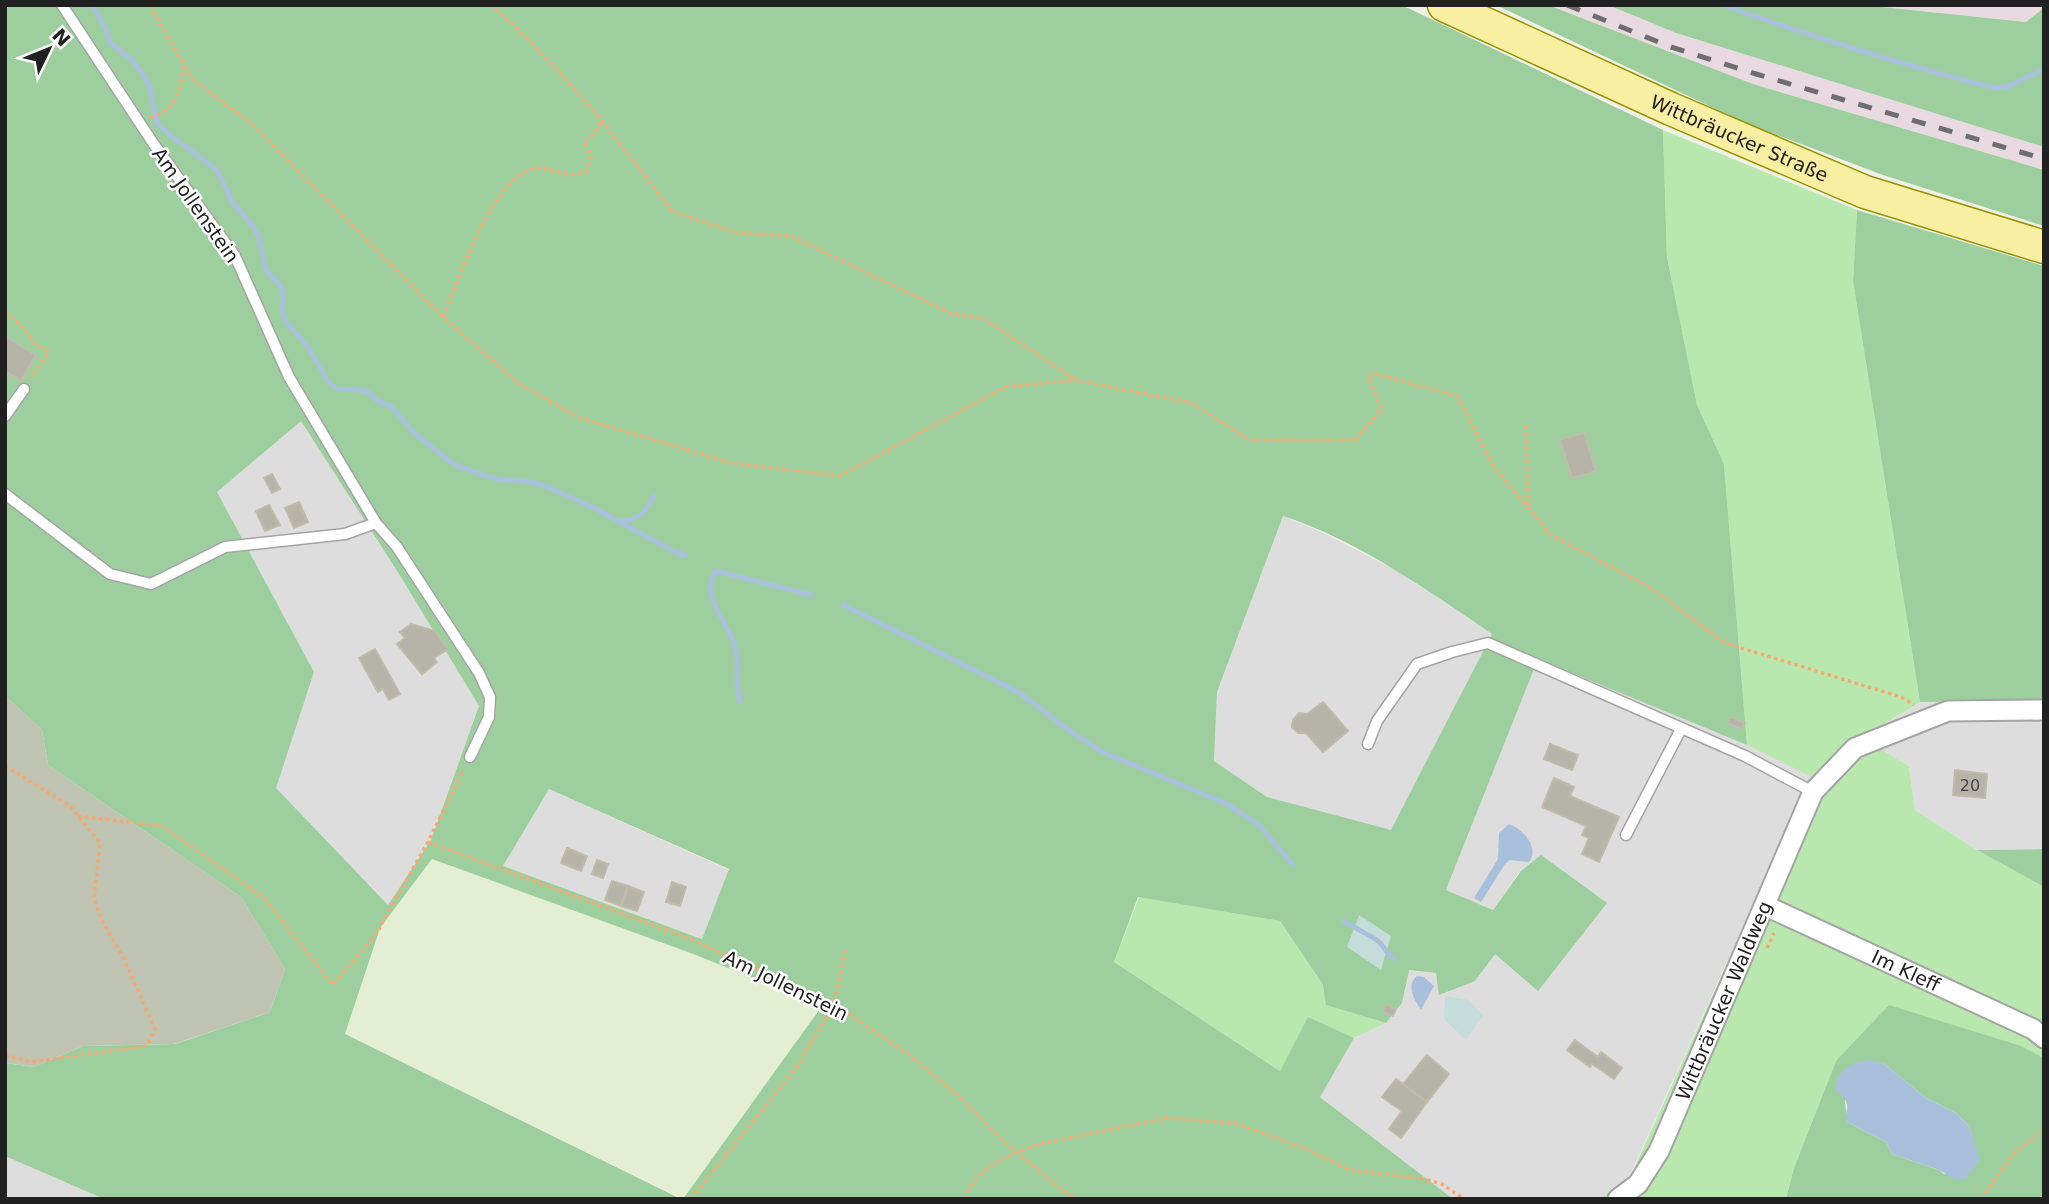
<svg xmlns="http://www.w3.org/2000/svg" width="2049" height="1204" viewBox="0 0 2049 1204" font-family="'DejaVu Sans',sans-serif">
	<rect width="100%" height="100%" fill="#f0f0e7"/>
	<g fill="#dedddd">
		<polygon points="301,420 399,574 479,706 431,840 388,905 275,788 314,672 217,492"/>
		<polygon points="1283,516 1324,533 1405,575 1492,634 1392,831 1267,797 1214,761 1217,692"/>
		<polygon points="1538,659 1747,745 1812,776 1629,1177 1599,1199 1453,1199 1319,1096 1354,1038 1386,1023 1402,1003 1408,970 1436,973 1440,994 1475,981 1494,954 1520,871 1493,910 1446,890"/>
		<polygon points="2044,700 2044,849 1977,850 1915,810 1909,766 1860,738 1920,702"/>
		<polygon points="549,789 729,870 702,939 503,866"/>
		<polygon points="5,1156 104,1199 5,1199"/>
	</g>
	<g fill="#e9d9e1">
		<polygon points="1548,5 1608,5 1676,33 2044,147 2044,170 1753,84"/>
		<polygon points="1863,5 2044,5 2044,8 2027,22"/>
	</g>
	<polygon fill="#bfc4b2" points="5,696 42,730 48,765 241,897 285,969 270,1012 174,1044 83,1046 34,1067 5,1063"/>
	<polygon fill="#e3eed3" points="432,859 696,955 823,1006 683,1199 345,1034 380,928"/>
	<g fill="#b9e8af">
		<polygon points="1663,130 1857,210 1853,281 1920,702 1861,738 1909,766 1915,810 1977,850 2044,887 2044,1058 2021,1046 1836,1061 1794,1168 1786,1199 1599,1199 1630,1177 1812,777 1747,745 1724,464 1697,405 1667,257"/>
		<polygon points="1139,897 1280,921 1323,985 1327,1005 1386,1023 1354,1038 1308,1018 1280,1071 1114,962"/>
	</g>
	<g fill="#9dce9e" fill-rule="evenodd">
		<path d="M 5,5 L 1400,5 L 1410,9 L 1663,130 L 1667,257 L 1697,405 L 1724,464 L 1747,745 L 1538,659 L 1446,890 L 1493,910 L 1521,871 L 1541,855 L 1607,903 L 1538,991 L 1495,954 L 1475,981 L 1439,995 L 1436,973 L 1409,970 L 1402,1003 L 1386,1023 L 1326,1005 L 1323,985 L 1280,921 L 1138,897 L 1114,962 L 1280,1071 L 1308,1017 L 1354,1038 L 1320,1097 L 1453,1199 L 683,1199 L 822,1006 L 696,955 L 432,859 L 380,928 L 345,1034 L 681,1199 L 104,1199 L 5,1156 L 5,1063 L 34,1067 L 83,1046 L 175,1044 L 270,1012 L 285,969 L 241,897 L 48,765 L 42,730 L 5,696 ZM 301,421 L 399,574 L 479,706 L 431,840 L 388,905 L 276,788 L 314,672 L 217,492 ZM 1283,516 C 1357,540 1429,591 1492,634 L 1391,830 L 1267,797 L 1214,761 L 1217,692 ZM 549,789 L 729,869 L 702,939 L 503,866 Z"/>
		<polygon points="1496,5 1548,5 1753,84 2044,170 2044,226 1883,175 1743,122"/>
		<polygon points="1608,5 1863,5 2026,22 2044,8 2044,147 1676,33"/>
		<polygon points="1857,210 2044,266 2044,700 1920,702 1853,281"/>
		<polygon points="2044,849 2044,887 1977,850"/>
		<path d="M 1889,1005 L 2021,1046 L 2044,1058 L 2044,1199 L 1786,1199 L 1794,1168 L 1836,1061 ZM 1883,1063 L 1926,1098 L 1956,1113 L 1969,1126 L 1979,1160 L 1944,1174 L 1939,1170 L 1892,1154 L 1886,1142 L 1847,1122 L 1845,1100 Z"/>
	</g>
	<g fill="#c4ddda">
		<polygon points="1359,915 1391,936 1381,970 1347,947"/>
		<polygon points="1445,996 1469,1000 1483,1015 1466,1040 1444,1019"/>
	</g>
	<g fill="#a9c0dc">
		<path d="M 1509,824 C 1523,829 1540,848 1529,862 L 1510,860 L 1505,864 L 1481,902 L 1474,898 L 1498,859 L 1499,833 Z"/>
		<path d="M 1417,976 L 1424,977 L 1434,986 L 1421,1010 C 1415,1000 1405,986 1417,976 Z"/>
		<path d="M 1868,1060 L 1883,1063 L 1926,1098 L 1956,1113 L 1969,1126 L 1980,1160 L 1966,1178 L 1956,1180 L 1939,1170 L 1892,1154 L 1886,1142 L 1847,1122 C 1844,1115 1847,1114 1847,1107 C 1848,1099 1839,1094 1835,1089 C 1837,1070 1851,1063 1868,1060 Z"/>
	</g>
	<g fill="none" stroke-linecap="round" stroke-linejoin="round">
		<g stroke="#a9c0dc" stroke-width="5">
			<polyline points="92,5 106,29 110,43 130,58 143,74 150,88 157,123 171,136 217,170 233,203 253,226 258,236 266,270 280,285 283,293 282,311 286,322 308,347 329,383 337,389 361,390 370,393 377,401 392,407 412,431 449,461 463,468 496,479 533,482 550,488 592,507 679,554 685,555"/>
			<path d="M 1723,5 C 1813,37 1903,65 1995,88 L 2009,86 L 2044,69"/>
			<path d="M 620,521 C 639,520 646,512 654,496"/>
			<polyline points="843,605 1020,693 1067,729 1102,752 1227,804 1259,825 1293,865"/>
			<path d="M 740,702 C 735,684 739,665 735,647 C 729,622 698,597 716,571 L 811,595"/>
			<path d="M 1344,921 C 1355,929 1370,934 1379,942 C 1385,948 1387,954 1394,959"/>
		</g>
	</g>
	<g fill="#b6b3a9" stroke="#c1bba9" stroke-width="2">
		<polygon points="5,336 36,355 21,381 5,371"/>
		<polygon points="1584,433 1596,471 1572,478 1560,440"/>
		<polygon points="272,474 280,489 272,493 264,478"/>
		<polygon points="299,502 308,522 294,528 285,508"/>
		<polygon points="269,505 280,525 265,531 256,511"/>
		<polygon points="411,624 435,631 448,649 434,658 437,662 422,674 397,644 405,638 400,632"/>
		<polygon points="375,649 400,694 389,700 383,689 378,692 359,658"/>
		<polygon points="1323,702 1348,731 1323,752 1306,733 1298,733 1292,727 1293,720 1299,713 1307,714"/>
		<polygon points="1731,717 1745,723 1742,729 1728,723"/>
		<polygon points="1550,744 1578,755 1572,770 1544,759"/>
		<polygon points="1955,770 1987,774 1985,798 1953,795"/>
		<polygon points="1554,778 1574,787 1570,796 1619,817 1599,862 1582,854 1589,838 1582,835 1586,826 1542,807"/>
		<polygon points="567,848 587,856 581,871 561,863"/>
		<polygon points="597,860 608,864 603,878 592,874"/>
		<polygon points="612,881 628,886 621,906 605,900"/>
		<polygon points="672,882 686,887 680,906 666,902"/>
		<polygon points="628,886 644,892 637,911 621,906"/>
		<polygon points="1385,1005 1396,1009 1393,1016 1383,1012"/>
		<polygon points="1575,1040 1598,1057 1601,1052 1622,1068 1614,1079 1592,1064 1590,1067 1567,1050"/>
		<polygon points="1427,1055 1449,1074 1427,1102 1403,1084"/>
		<polygon points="1396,1079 1427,1102 1401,1138 1389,1129 1402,1111 1382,1097"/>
	</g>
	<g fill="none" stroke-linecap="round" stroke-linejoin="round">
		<defs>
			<g id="lane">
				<polyline points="62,5 153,143 235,256 289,377 376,523 397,547 479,673 490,697 489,717 470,757"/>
				<polyline points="5,416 24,389"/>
				<polyline points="5,494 110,574 151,584 225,547 345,534 376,523"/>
				<polyline points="1368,744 1377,721 1417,664 1452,652 1488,643 1745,756 1813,792"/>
				<polyline points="1626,835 1681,729"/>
			</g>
			<g id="street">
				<path id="s1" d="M 1766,906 L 2033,1029 L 2044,1038"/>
				<path id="s2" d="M 1618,1199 L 1638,1184 L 1659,1151 L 1813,792 L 1855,748 L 1948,711 L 2044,710"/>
			</g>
			<g id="primary">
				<path id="s3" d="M 1444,5 L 1671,109 L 1865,192 L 2044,247"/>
			</g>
		</defs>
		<use href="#lane" stroke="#a4a4a4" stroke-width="13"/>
		<use href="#street" stroke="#a4a4a4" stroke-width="23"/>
		<use href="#primary" stroke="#969405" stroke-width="35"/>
		<g stroke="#f5a973" stroke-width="3.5" stroke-dasharray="3.5 3.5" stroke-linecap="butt">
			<polyline points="150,5 191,78 253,125 443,317 518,383 580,418 731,463 840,476 1005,387 1075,380 1192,403 1249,440 1355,440 1382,409 1368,378 1373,373 1457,396 1494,467 1551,535 1651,588 1725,643 1901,697 1914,705"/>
			<polyline points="489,5 514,25 559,72 602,121 673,212 738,233 791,236 950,313 984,319 1074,379"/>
			<path d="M 150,117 C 174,114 182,88 183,67"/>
			<polyline points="5,312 22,326 34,343 49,352 31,378"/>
			<path d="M 443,317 C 458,281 491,183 529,170 C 550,162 562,181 586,172 L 591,158 L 584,142 L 595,133 L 602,121"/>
			<polyline points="1526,425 1528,505"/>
			<polyline points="5,766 70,806 100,843 94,898 101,919 124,959 155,1029 147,1046 32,1062 5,1055"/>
			<polyline points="78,816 162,826 264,898 333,985 376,934 428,842 464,769"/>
			<polyline points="428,842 688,938 834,1004 908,1054 960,1097 1003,1141 1061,1189 1076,1199"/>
			<polyline points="1767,948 1774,933"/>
			<polyline points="691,1199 798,1065 834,1004 846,947"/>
			<polyline points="965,1199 969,1188 979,1175 1000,1160 1018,1152 1039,1144 1166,1118 1235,1123 1306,1149 1350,1170 1424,1179 1442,1184 1464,1199"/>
			<polyline points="1981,1199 2014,1153 2044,1130"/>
		</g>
		<use href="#lane" stroke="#fff" stroke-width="10"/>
		<use href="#street" stroke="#fff" stroke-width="19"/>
		<use href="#primary" stroke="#f9efa3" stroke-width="32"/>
		<polyline stroke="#6e6e6e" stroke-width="5" stroke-dasharray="14 14" stroke-linecap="butt" points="1567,5 1671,47 1756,74 2044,159"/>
	</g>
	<g text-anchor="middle" stroke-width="5" stroke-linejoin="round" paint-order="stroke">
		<g font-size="16" fill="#464542">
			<text x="1970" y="791">20</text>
		</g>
		<g font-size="19" fill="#202020" stroke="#fff">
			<text dy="7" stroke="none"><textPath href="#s3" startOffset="324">Wittbräucker Straße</textPath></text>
			<text transform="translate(196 205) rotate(55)" y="7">Am Jollenstein</text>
			<text dy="7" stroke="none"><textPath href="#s1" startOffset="154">Im Kleff</textPath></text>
			<text transform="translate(786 985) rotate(26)" y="7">Am Jollenstein</text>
			<text dy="7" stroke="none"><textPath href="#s2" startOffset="228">Wittbräucker Waldweg</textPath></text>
		</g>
	</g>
	<rect width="2049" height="1204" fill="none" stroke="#202020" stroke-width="14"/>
	<g transform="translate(49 49) rotate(47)" stroke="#ffffff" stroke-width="5" paint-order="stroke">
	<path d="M0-5L12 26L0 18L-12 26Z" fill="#202020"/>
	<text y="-10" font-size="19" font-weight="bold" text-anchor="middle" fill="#202020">N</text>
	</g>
</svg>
